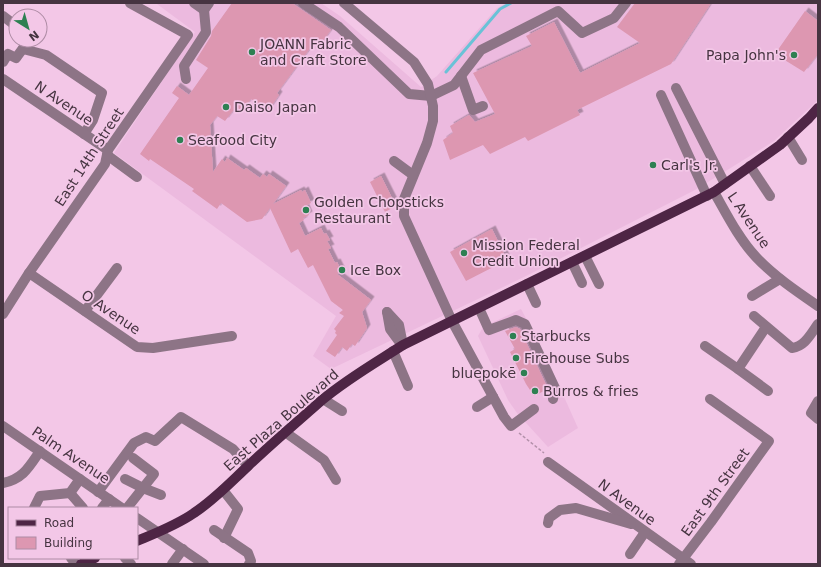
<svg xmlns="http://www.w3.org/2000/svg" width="821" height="567" viewBox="0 0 821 567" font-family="'DejaVu Sans',sans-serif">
	<defs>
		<filter id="shadow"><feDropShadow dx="3.5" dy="-3.5" stdDeviation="0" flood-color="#0004"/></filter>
	</defs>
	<rect width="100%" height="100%" fill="#f3c7e7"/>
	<g fill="#ecbadf">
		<polygon points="158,3 321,3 340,16 421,87 437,76 497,8 507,3 818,3 818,100 774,141 695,190 526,276 331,369 313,356 336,316 114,153 195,32 157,4"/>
		<polygon points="521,309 543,350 578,428 548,447 517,413 508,400 478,336 483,327"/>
	</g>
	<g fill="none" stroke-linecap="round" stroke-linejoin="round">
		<polyline stroke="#69c2d7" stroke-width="3" points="446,72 500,9 511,3"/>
	</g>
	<g fill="#dd97b1" filter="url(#shadow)">
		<polygon points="232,3 292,3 331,30 319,46 314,43 277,93 279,95 268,111 251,99 242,111 236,107 225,121 217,116 210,125 213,172 222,159 225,162 227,158 244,170 246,168 260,178 263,174 267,177 269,174 286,186 273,204 301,190 302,192 305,190 311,203 305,206 309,215 303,218 304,220 299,223 305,236 321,228 324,234 326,233 330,240 327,241 331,248 328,249 335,263 337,262 342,272 337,274 371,300 362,312 367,328 355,346 352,344 347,351 342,347 335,357 326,351 337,335 335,333 336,331 334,329 344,316 339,313 343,310 331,301 313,265 308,268 298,249 291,253 270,208 262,219 247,222 221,203 217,209 192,191 194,189 150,159 149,161 140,154 179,98 172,93 177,86 189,95 208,68 196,60 211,36 212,31"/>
		<polygon points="635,3 711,3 671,64 577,110 580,115 528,141 525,137 490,154 483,145 450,160 443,140 453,133 450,126 469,115 475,122 495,114 473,73 532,46 526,36 554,22 580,73 640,43 617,27"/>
		<polygon points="805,11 818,21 818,54 804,72 775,54"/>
		<polygon points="381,176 396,206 385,212 370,182"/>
		<polygon points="492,229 507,260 466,281 450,252"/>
		<polygon points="516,327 520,329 548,389 534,396 526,384 510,352 515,349 505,331"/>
	</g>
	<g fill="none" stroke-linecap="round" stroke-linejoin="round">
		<polyline stroke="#b290a9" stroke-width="1.5" stroke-dasharray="3 2" stroke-linecap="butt" points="519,433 544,453"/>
		<g stroke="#8d7486" stroke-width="10">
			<polyline points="194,3 204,10 209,3"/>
			<polyline points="303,3 339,27 409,94 431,96 454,85 481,50 558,11 582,33 614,18 626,3"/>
			<polyline points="344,3 414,62 428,84 433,106 433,121 427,143 404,199 404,216 452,321 504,417 511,426 534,409"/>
			<polyline points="3,16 16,26"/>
			<polyline points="23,49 46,55 102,93 93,120 84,134"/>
			<polyline points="3,62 8,54 16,58 29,40"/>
			<polyline points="461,76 473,110 483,106"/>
			<polyline points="3,79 108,150"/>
			<polyline points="186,79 184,66 206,32 204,10"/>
			<polyline points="676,88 725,184"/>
			<polyline points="661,95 707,196"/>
			<polyline points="788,137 802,160"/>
			<polyline points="107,155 137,177"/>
			<polyline points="394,161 413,175"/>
			<polyline points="750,166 770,196"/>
			<path d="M 714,192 C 726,213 739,239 756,257 C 774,276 796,291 818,306"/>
			<polyline points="585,256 599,284"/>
			<polyline points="572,262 582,283"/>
			<polyline points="29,273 137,347 153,348 232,336"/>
			<polyline points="527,284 536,303"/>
			<polyline points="752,296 780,279"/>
			<polyline points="479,308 489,330 516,320 525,324 555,388 553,399"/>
			<polyline points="85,311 117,268"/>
			<polyline points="387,312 399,325 403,345"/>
			<polyline points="387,312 390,329 401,344"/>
			<polyline points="3,314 29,273 105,164 108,150 188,35 130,3"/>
			<path d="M 754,316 L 792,348 C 805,346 810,335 818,324"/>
			<polyline points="705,346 738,369 766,327"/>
			<polyline points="393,351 408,386"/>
			<polyline points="738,369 768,391"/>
			<polyline points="323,399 342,411"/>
			<polyline points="818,401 811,413 818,419"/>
			<polyline points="477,407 493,397"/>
			<polyline points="3,426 122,508"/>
			<polyline points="285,432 324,460 336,480"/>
			<polyline points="548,462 691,564"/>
			<polyline points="125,479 143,488 161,495"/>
			<path d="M 3,483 C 23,479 29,467 40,451"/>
			<polyline points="223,490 238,509 224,538"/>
			<polyline points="98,492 134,443 146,437 155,441 181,417 233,449 248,466"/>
			<polyline points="70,493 83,508"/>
			<polyline points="34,508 40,496 70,493 80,479"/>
			<polyline points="102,508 109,499"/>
			<polyline points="127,508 154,474 133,458"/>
			<polyline points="137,518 204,564"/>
			<polyline points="548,523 549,518 560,510 576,508 631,524"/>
			<polyline points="214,530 248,553 251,561 249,564"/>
			<polyline points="630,554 645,532"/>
			<polyline points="71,558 76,564"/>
			<polyline points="125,558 131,564"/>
			<polyline points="172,564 183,549"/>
			<polyline points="679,564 711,522 769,441 710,399"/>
		</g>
		<g stroke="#4e2545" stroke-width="10">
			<path d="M 137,541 C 156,533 177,525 194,513 C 214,500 230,483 247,467 C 271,444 297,422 322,400 C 347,379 375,363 403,345 L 714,192 L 780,145 L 809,118 L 818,108"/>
			<polyline points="81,564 95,558"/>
		</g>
	</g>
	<g fill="#2e8052" stroke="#f3c7e7" stroke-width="1.5">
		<circle cx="252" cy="52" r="4"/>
		<circle cx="794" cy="55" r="4"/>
		<circle cx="226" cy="107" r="4"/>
		<circle cx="180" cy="140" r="4"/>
		<circle cx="653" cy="165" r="4"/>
		<circle cx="306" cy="210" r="4"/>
		<circle cx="464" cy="253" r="4"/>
		<circle cx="342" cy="270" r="4"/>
		<circle cx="513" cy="336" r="4"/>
		<circle cx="516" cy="358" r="4"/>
		<circle cx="524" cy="373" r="4"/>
		<circle cx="535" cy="391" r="4"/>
	</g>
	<g text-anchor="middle" stroke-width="3.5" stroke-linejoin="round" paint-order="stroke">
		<g font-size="14" fill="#463441" stroke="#f3c7e7" text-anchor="start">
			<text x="260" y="49">JOANN Fabric<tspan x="260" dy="16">and Craft Store</tspan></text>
			<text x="786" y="60" text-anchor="end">Papa John's</text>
			<text x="234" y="112">Daiso Japan</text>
			<text x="188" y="145">Seafood City</text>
			<text x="661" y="170">Carl's Jr.</text>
			<text x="314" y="207">Golden Chopsticks<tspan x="314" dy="16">Restaurant</tspan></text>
			<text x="472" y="250">Mission Federal<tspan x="472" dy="16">Credit Union</tspan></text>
			<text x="350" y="275">Ice Box</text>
			<text x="521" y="341">Starbucks</text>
			<text x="524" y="363">Firehouse Subs</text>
			<text x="516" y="378" text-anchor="end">bluepokē</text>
			<text x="543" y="396">Burros &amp; fries</text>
		</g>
		<g font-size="14" fill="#463441" stroke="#f3c7e7">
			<text transform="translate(64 103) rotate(34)" y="5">N Avenue</text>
			<text transform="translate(89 157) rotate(-57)" y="5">East 14th Street</text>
			<text transform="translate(749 220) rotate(56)" y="5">L Avenue</text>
			<text transform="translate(111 312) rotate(34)" y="5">O Avenue</text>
			<text transform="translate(281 420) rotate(-41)" y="5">East Plaza Boulevard</text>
			<text transform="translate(71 455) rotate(34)" y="5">Palm Avenue</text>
			<text transform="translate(715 492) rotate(-54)" y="5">East 9th Street</text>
			<text transform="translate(627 502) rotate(36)" y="5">N Avenue</text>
		</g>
	</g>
	<rect width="821" height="567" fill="none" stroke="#463441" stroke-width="8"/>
	<rect x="8" y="507" width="130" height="52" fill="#f3c7e7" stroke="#ae8ca5"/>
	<rect x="16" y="520" width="20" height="6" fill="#4e2545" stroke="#ae8ca5"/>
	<text x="44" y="527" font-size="12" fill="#463441">Road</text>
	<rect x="16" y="537" width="20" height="12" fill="#dd97b1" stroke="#ae8ca5"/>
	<text x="44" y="547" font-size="12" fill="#463441">Building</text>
	<g transform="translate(28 28) rotate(143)"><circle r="19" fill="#f3c7e7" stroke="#ae8ca5"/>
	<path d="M0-3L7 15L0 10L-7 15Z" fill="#2e8052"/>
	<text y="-6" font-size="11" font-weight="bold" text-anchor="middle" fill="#463441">N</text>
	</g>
</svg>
